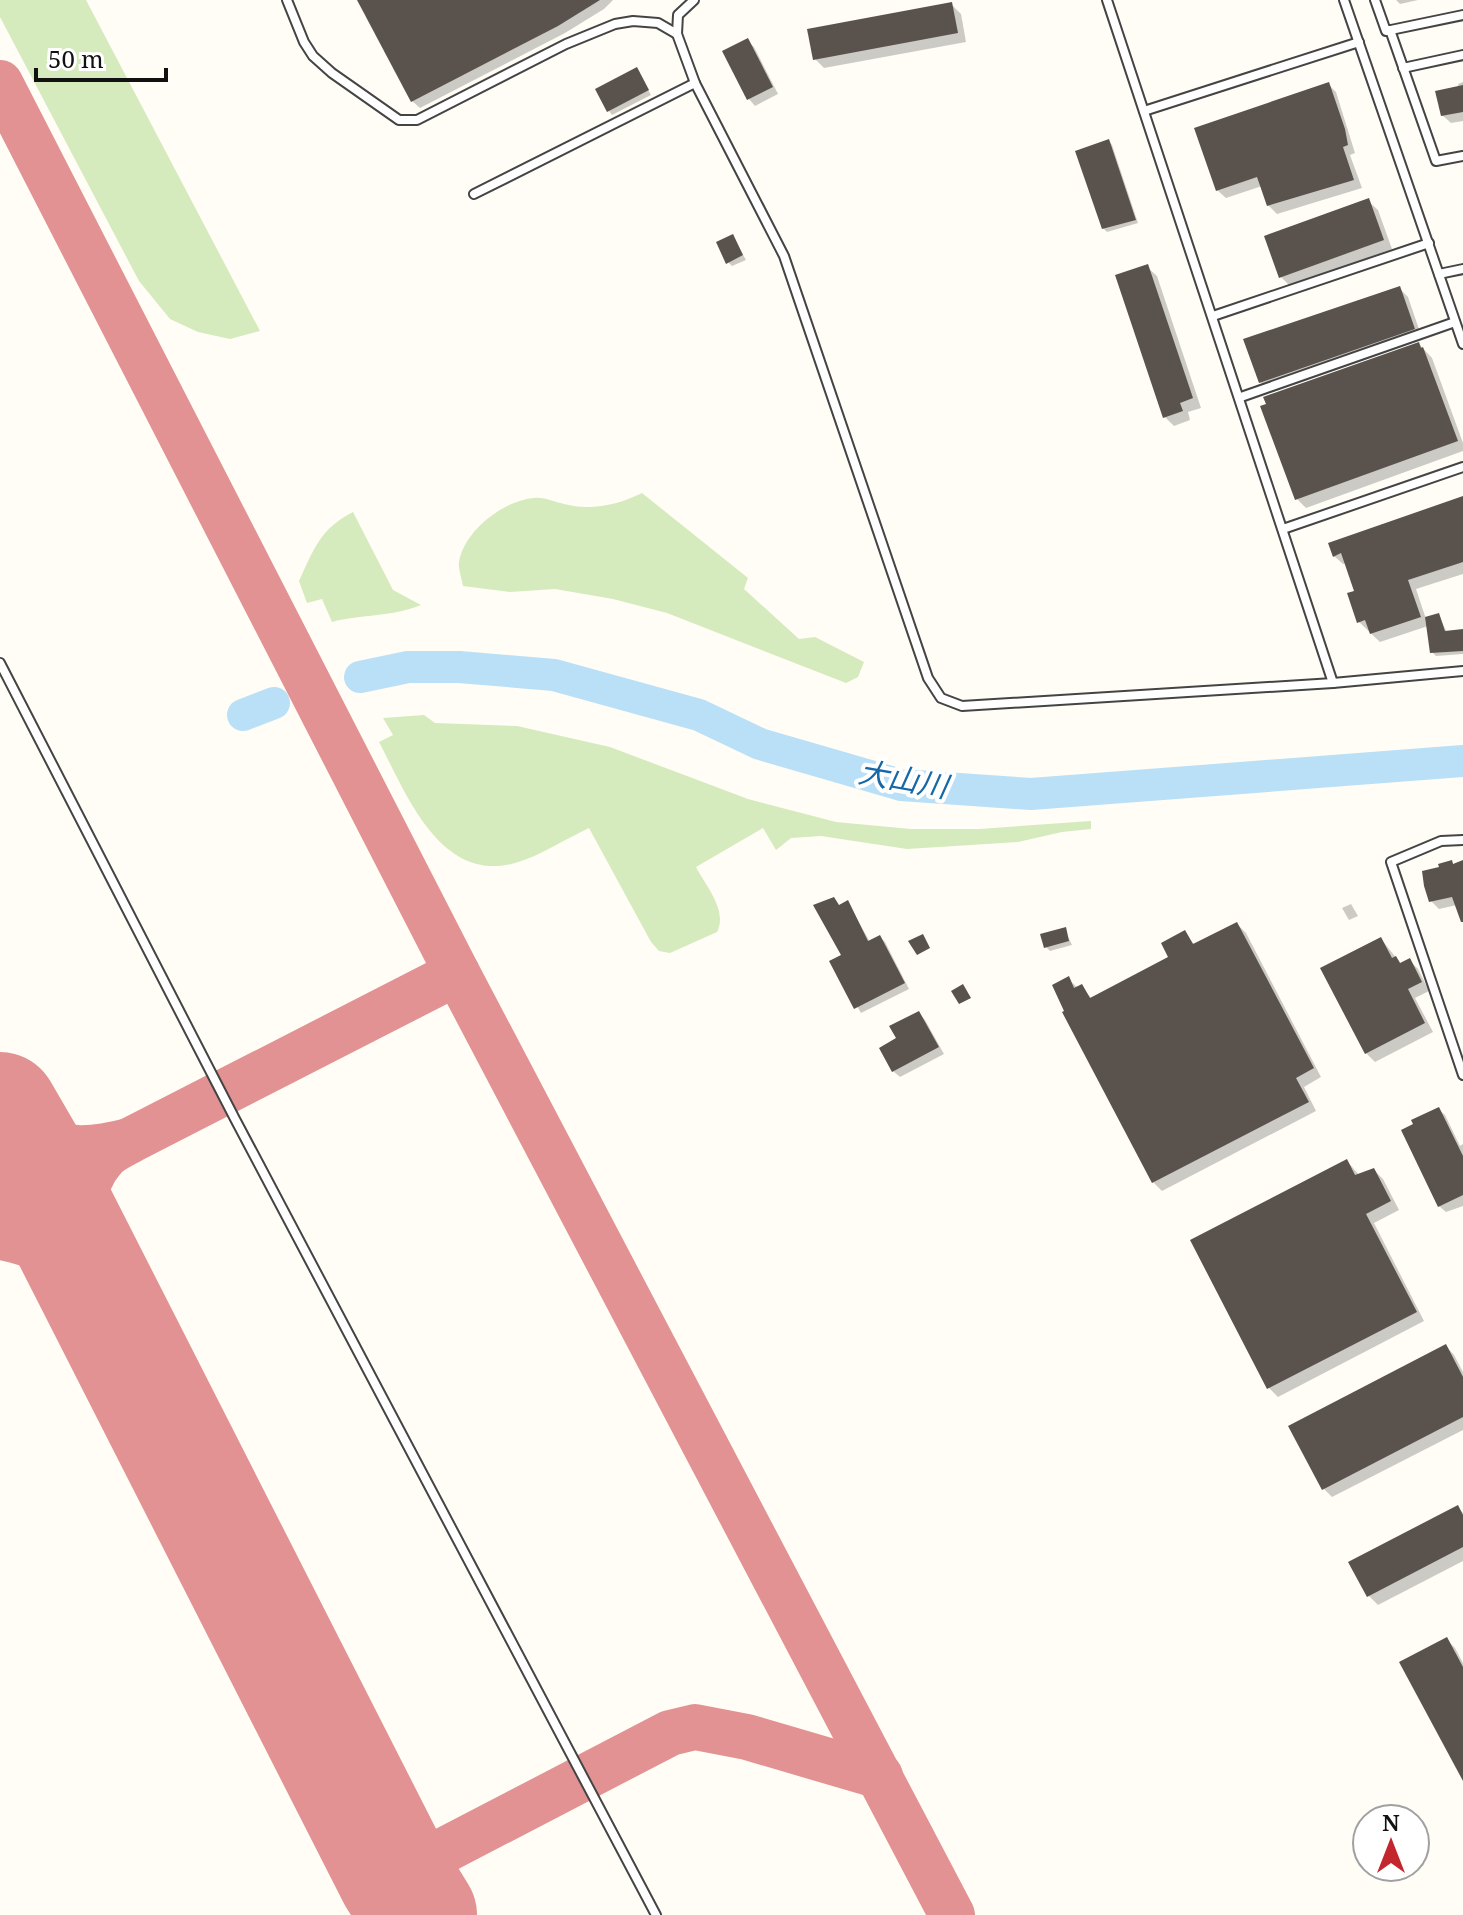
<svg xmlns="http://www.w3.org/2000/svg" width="1463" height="1915" viewBox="0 0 1463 1915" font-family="'Noto Serif','Noto Sans JP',serif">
	<rect width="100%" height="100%" fill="#fffdf5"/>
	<g fill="#d5ebbd">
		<polygon points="0,0 86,0 260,331 230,339 198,332 170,319 139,281 0,17"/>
		<path d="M 642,493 L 748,578 L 744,589 L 799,639 L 815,637 L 864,662 L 858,677 L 846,683 L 667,613 L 613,599 L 555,589 L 510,592 L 463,586 C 462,579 458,569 459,562 C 464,531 504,500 534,498 C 545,497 554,502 564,504 C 590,511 618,505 642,493 Z"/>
		<path d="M 353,512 L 393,590 L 421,605 C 393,617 361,614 332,622 L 322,599 L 307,603 L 299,581 C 314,549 320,529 353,512 Z"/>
		<path d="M 424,715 L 435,723 L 517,726 L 610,747 L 748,799 L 836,822 L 911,829 L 979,829 L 1091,821 L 1091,829 L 1062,832 L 1018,842 L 907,849 L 821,836 L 791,838 L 776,850 L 763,828 L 696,867 C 706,886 728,911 717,932 L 670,953 L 659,951 L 651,942 L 589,828 C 565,839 540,856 515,863 C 440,884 406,793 379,742 L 393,735 L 383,718 Z"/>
	</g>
	<g fill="#0003">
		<polygon points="360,0 613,0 604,9 565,33 420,108 412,101"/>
		<polygon points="1396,0 1418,0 1400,4"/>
		<polygon points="952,5 961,14 966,42 824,68 815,59"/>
		<polygon points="748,41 754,47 778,94 755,106 749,99"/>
		<polygon points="637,70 651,95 612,115 609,111"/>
		<polygon points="1463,82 1463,121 1451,123 1442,115 1459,88 1458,84"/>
		<polygon points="1328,84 1336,92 1355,153 1350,155 1362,188 1277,214 1268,205 1262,186 1226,198 1217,190"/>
		<polygon points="1109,141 1112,145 1138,223 1107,232 1103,228"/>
		<polygon points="1368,201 1378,210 1392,249 1290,286 1281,277"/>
		<polygon points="733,237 746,260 732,266 728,262"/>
		<polygon points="1147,267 1157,276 1201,408 1188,412 1190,420 1174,426 1165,417"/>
		<polygon points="1399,288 1408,297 1422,338 1270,391 1260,382"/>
		<polygon points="1419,344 1432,358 1463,443 1463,451 1306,508 1297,499"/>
		<polygon points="1463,498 1463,574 1416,589 1426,619 1439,615 1447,633 1463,631 1463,654 1436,656 1432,652 1428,626 1380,642 1359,622 1357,592 1347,563 1343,564 1334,556"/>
		<polygon points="1463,862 1463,923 1457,905 1439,909 1431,901 1454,866"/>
		<polygon points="848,903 870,942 880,937 885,942 909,989 861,1013 832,962 844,955 840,907"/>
		<polygon points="1351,904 1358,916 1349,920 1342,908"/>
		<polygon points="1237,924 1246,933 1321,1077 1304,1087 1316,1111 1162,1191 1153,1182 1068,979 1078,988 1082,987 1092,999 1171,958 1184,933 1195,945"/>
		<polygon points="1065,930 1072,945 1050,951 1046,947"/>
		<polygon points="1381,939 1402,965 1409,960 1418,969 1429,991 1415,998 1433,1032 1375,1062 1366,1053"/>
		<polygon points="919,1013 925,1020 944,1054 900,1077 893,1071"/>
		<polygon points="1438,1109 1445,1115 1460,1146 1463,1144 1463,1206 1446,1212 1439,1206"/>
		<polygon points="1347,1161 1359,1175 1374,1170 1383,1179 1399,1210 1374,1223 1424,1321 1278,1397 1269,1388"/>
		<polygon points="1446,1346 1454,1355 1463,1372 1463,1430 1332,1497 1324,1489"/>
		<polygon points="1457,1507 1463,1513 1463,1561 1378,1605 1369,1596"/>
		<polygon points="1446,1639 1455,1648 1463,1663 1463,1776"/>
	</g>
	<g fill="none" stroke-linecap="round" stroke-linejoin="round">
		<g stroke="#b9e0f7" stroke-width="32">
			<polyline points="360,677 408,667 459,667 554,675 699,715 760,744 901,785 1031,794 1463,761"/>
			<polyline points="243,715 274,703"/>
		</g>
		<g stroke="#e29292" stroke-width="46">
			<polyline points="0,83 457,973 952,1915"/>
			<path d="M 7,1122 C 17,1127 26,1133 35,1138 C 66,1153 98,1149 129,1141"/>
			<path d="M 0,1237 C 42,1243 70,1266 99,1295"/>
			<path d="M 80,1257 C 80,1225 80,1184 103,1159 C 109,1151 121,1146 129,1141 L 457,973"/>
			<polyline points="395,1876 670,1733 695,1727 747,1737 880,1776"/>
		</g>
		<polyline stroke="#e29292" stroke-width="116" points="0,1110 43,1184 395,1876 419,1915"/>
	</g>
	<g fill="#5a524d">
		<polygon points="357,0 600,0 558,26 411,102"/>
		<polygon points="952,2 958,33 813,60 807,29"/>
		<polygon points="748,38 773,87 747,100 722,51"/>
		<polygon points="637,67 649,90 607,112 595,89"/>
		<polygon points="1329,82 1345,129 1348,145 1343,147 1354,180 1267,206 1257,177 1216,191 1194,128"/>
		<polygon points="1463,85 1463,112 1441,116 1435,91"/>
		<polygon points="1109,139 1136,220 1102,229 1075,151"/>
		<polygon points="1369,198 1384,240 1279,278 1264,236"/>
		<polygon points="733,234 743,255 726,264 716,242"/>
		<polygon points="1148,264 1193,398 1180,403 1183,411 1163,418 1115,275"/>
		<polygon points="1400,286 1415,329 1259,383 1243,339"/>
		<polygon points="1419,342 1421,348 1423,347 1458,441 1295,500 1260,406 1266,404 1263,397"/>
		<polygon points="1463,496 1463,562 1408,580 1421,617 1370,634 1365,620 1357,623 1347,593 1354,591 1341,553 1333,557 1328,543"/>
		<polygon points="1439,613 1445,631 1463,629 1463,651 1430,653 1425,617"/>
		<polygon points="1452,860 1453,864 1463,860 1463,922 1461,922 1452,897 1429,902 1424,886 1422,871 1439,867 1438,864"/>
		<polygon points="834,897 839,905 848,900 868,941 880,935 905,983 854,1009 829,961 841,955 813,905"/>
		<polygon points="1237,922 1314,1068 1296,1078 1309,1102 1152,1183 1062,1012 1064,1011 1052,985 1069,976 1074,988 1082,984 1090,998 1168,957 1161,943 1185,930 1193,944"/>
		<polygon points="1066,927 1069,941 1044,948 1040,934"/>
		<polygon points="923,934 930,948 917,955 908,941"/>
		<polygon points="1381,937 1392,958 1396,956 1400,963 1410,958 1422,982 1408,989 1425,1023 1365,1054 1320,968"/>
		<polygon points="963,984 971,998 959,1004 951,991"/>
		<polygon points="919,1011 939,1047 892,1072 879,1048 896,1038 889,1026"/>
		<polygon points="1439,1107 1463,1156 1463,1195 1438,1207 1401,1130 1413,1124 1411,1120"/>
		<polygon points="1347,1159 1355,1175 1374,1168 1391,1201 1366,1214 1417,1312 1267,1389 1190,1240"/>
		<polygon points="1446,1344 1463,1377 1463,1417 1322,1490 1288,1426"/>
		<polygon points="1458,1505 1463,1515 1463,1547 1367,1597 1348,1562"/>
		<polygon points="1447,1637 1463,1667 1463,1781 1399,1662"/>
	</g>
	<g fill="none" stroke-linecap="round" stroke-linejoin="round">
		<defs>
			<g id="lane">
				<polyline points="287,0 304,42 313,56 332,73 399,120 417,120 566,44 615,24 633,21 658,23 677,34"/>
				<polyline points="694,0 678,15 677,34 695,83 784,256 928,678 941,698 962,706 1333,683 1463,671"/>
				<polyline points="1107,0 1333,683"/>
				<polyline points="1344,0 1463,344"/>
				<polyline points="1375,0 1386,31 1463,15"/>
				<polyline points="1390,30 1436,161 1463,156"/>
				<polyline points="1403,68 1463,55"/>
				<polyline points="1144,111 1359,42"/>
				<polyline points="474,194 695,83"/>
				<polyline points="1439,274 1463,269"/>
				<polyline points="1213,316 1429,243"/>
				<polyline points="1241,397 1455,322"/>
				<polyline points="1283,529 1463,467"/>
				<polyline points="0,663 235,1119 656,1915"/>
				<polyline points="1463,840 1441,841 1391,862 1463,1075"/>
			</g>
		</defs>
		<use href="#lane" stroke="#444" stroke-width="12"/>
		<use href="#lane" stroke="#fff" stroke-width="8"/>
	</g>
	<g text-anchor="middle" stroke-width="8" stroke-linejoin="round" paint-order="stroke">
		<g font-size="30" font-style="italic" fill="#1768a6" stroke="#fff">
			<text transform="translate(903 780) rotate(10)" y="10">大山川</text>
		</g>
	</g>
	<g transform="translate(1391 1843)"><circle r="38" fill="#ffffff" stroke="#a0a0a0" stroke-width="2"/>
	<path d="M0-6L14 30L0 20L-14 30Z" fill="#c4262e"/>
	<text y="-12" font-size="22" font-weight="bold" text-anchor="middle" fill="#111111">N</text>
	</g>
	<path d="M36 68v12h130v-12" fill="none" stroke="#111111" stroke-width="4"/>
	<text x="48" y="68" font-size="24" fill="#111111" stroke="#ffffff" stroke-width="6" paint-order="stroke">50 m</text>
</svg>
